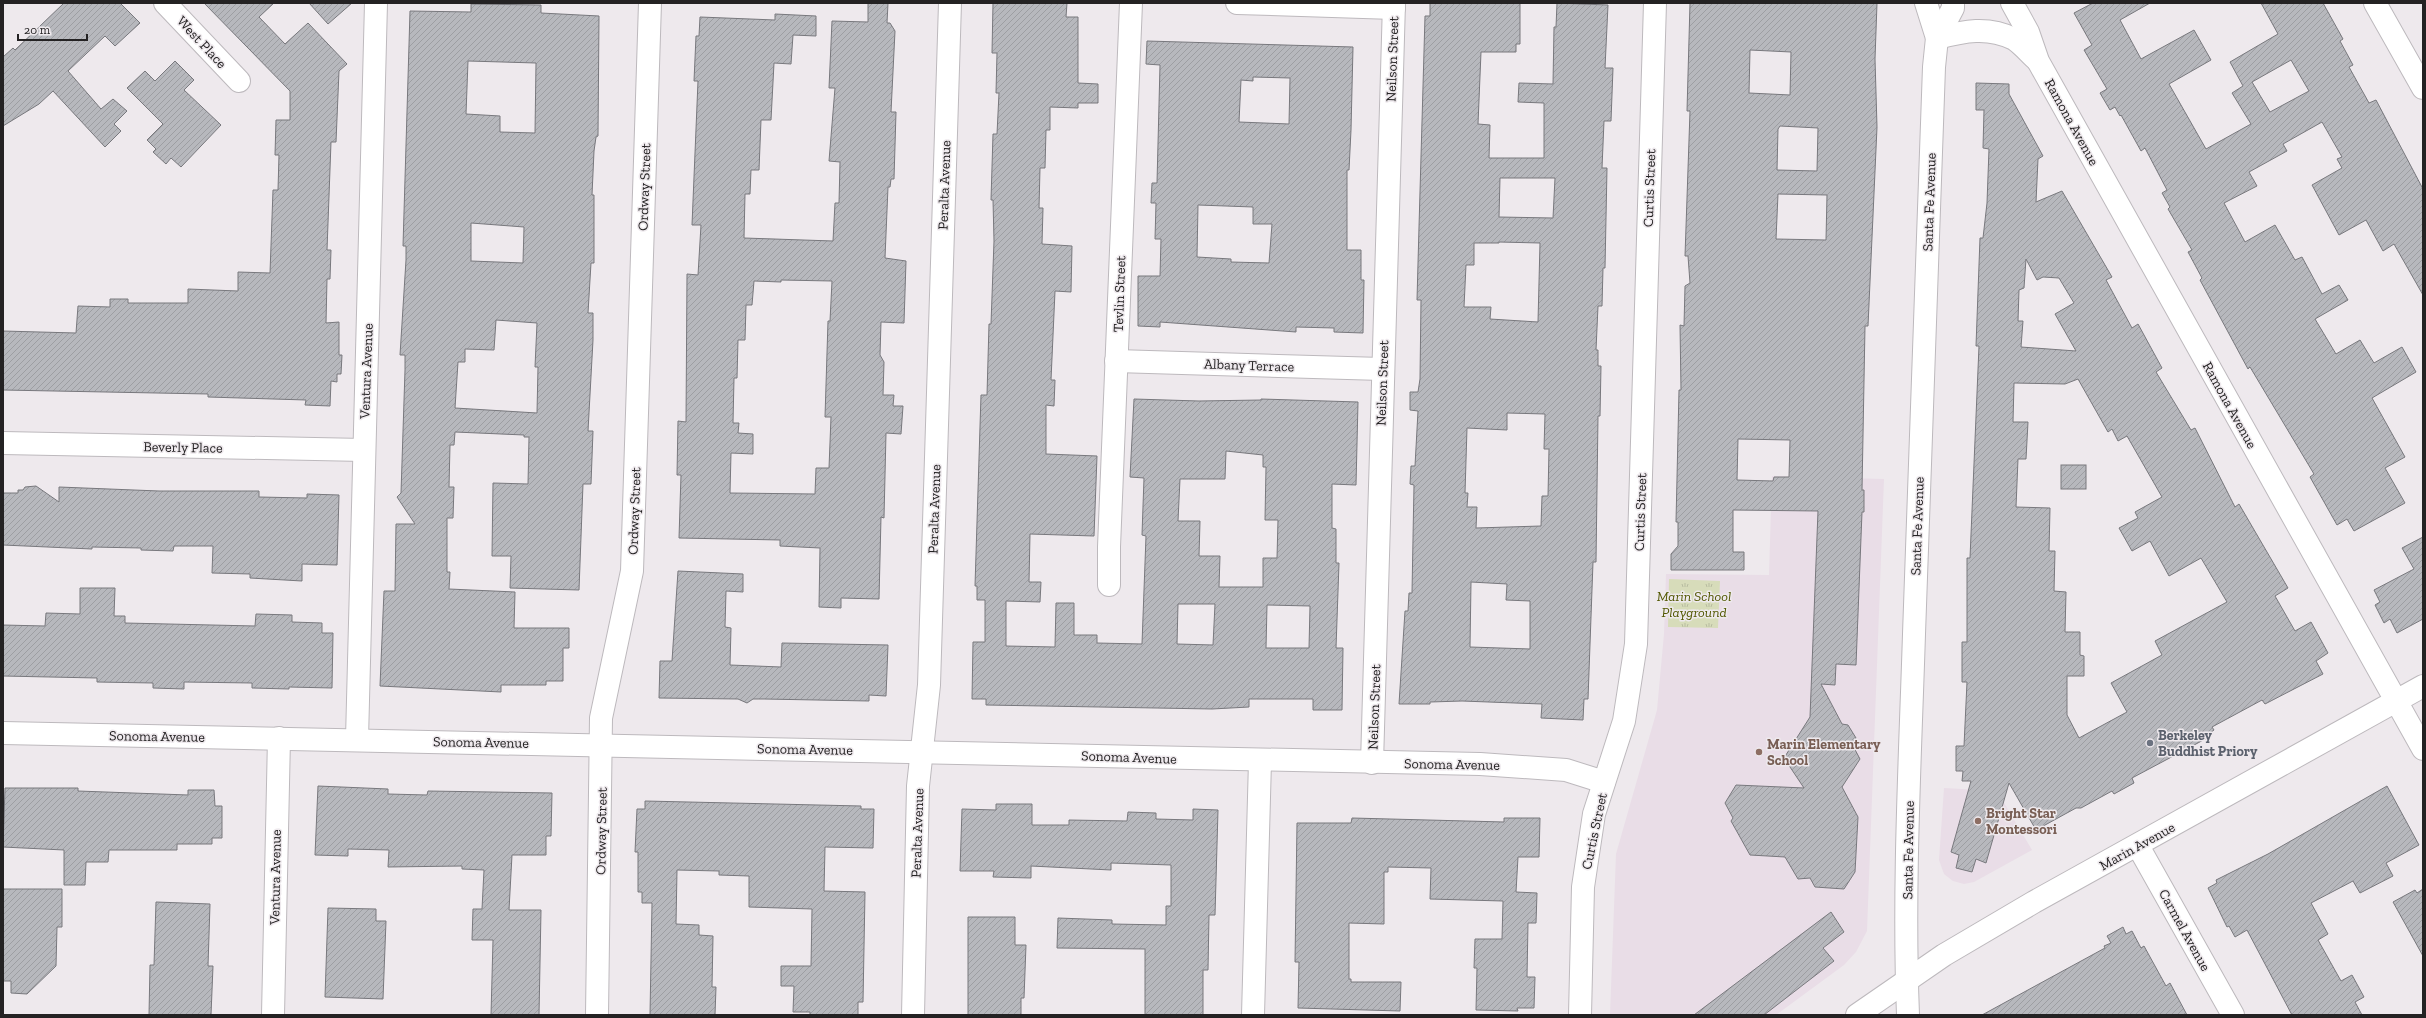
<svg xmlns="http://www.w3.org/2000/svg" width="2426" height="1018" viewBox="0 0 2426 1018" font-family="'Zilla Slab',serif">
	<defs>
		<pattern id="park-tufts" width="24" height="20" patternUnits="userSpaceOnUse"><rect width="24" height="20" fill="#d7dcba"/><path d="M3 7l-1-3M5 7V3M7 7l1-3M15 17l-1-3M17 17v-4M19 17l1-3" fill="none" stroke="#b8bca0"/></pattern>
		<pattern id="building-hatch" width="6" height="6" patternUnits="userSpaceOnUse"><rect width="6" height="6" fill="#b7b8bd"/><path d="M-1 1l2-2M0 6l6-6M5 7l2-2" fill="none" stroke="#9d9ea2"/></pattern>
	</defs>
	<rect width="100%" height="100%" fill="#eee9ed"/>
	<g fill="#e9dde7">
		<polygon points="1772,476 1884,479 1867,931 1856,952 1844,965 1776,1015 1610,1015 1616,854 1657,710 1664,634 1666,574 1769,575"/>
		<polygon points="1944,788 1997,791 2032,850 1974,882 1964,884 1953,881 1944,874 1939,860"/>
	</g>
	<polygon fill="url(#park-tufts)" points="1669,579 1720,581 1718,628 1668,627"/>
	<g fill="url(#building-hatch)" stroke="#78787d" fill-rule="evenodd">
		<polygon points="64,3 120,3 140,23 115,46 105,36 68,71 101,109 113,99 127,111 114,124 121,131 105,147 53,91 39,104 3,126 3,57 13,48 15,50"/>
		<polygon points="204,3 274,3 259,17 285,44 308,23 347,64 339,71 336,142 331,142 327,250 331,250 330,279 327,279 326,323 339,322 339,355 342,355 341,374 337,374 337,382 331,381 330,406 305,405 306,400 208,397 208,394 3,390 3,331 76,333 78,306 110,307 110,299 128,299 128,303 188,303 188,289 238,291 238,272 270,273 273,190 278,190 279,155 275,155 276,120 290,120 290,91"/>
		<polygon points="309,3 352,3 328,24"/>
		<path d="M 868,3 L 888,3 L 887,23 L 890,23 L 895,31 L 891,112 L 896,112 L 894,179 L 891,179 L 890,187 L 888,187 L 885,258 L 906,261 L 904,323 L 881,322 L 880,355 L 884,362 L 883,395 L 894,395 L 893,406 L 903,406 L 901,434 L 886,433 L 884,518 L 881,517 L 879,599 L 841,598 L 841,608 L 819,607 L 820,548 L 780,546 L 780,540 L 679,538 L 681,475 L 677,475 L 678,421 L 686,422 L 687,274 L 698,275 L 701,225 L 692,225 L 698,81 L 694,81 L 696,36 L 699,36 L 700,17 L 775,20 L 775,14 L 816,16 L 816,36 L 793,35 L 791,64 L 774,63 L 771,120 L 761,120 L 759,170 L 751,170 L 750,194 L 745,194 L 744,238 L 833,241 L 835,203 L 839,203 L 840,162 L 829,161 L 835,88 L 829,88 L 832,21 L 868,22 ZM 781,280 L 832,281 L 830,321 L 828,321 L 825,417 L 831,417 L 829,468 L 816,468 L 815,494 L 730,493 L 731,453 L 753,454 L 753,434 L 738,433 L 739,423 L 733,423 L 734,378 L 737,378 L 738,340 L 745,340 L 746,305 L 752,305 L 754,281 L 781,282 Z"/>
		<path d="M 993,3 L 1067,3 L 1066,17 L 1078,17 L 1078,83 L 1098,84 L 1098,103 L 1078,103 L 1078,108 L 1050,107 L 1050,130 L 1046,130 L 1045,168 L 1040,168 L 1039,208 L 1043,208 L 1042,244 L 1072,246 L 1071,292 L 1055,291 L 1051,380 L 1055,380 L 1054,406 L 1046,405 L 1046,454 L 1097,456 L 1094,536 L 1030,534 L 1029,582 L 1041,582 L 1040,602 L 1006,601 L 1006,646 L 1055,647 L 1056,603 L 1074,603 L 1074,635 L 1097,635 L 1097,643 L 1142,644 L 1146,536 L 1142,535 L 1144,478 L 1130,477 L 1134,399 L 1199,401 L 1261,400 L 1261,399 L 1358,402 L 1356,485 L 1332,484 L 1332,528 L 1336,529 L 1336,563 L 1339,563 L 1336,648 L 1343,648 L 1342,710 L 1313,710 L 1313,699 L 1249,699 L 1249,707 L 1212,709 L 986,705 L 986,699 L 972,699 L 973,642 L 985,642 L 985,600 L 977,600 L 977,586 L 975,586 L 981,395 L 987,395 L 989,324 L 991,324 L 994,241 L 993,200 L 991,200 L 993,134 L 997,134 L 999,93 L 996,93 L 997,53 L 992,53 ZM 1226,451 L 1263,455 L 1263,467 L 1266,467 L 1265,520 L 1278,520 L 1277,558 L 1263,558 L 1263,587 L 1219,587 L 1220,556 L 1199,556 L 1200,521 L 1178,521 L 1180,479 L 1225,479 ZM 1178,604 L 1215,604 L 1213,645 L 1177,644 ZM 1267,605 L 1310,606 L 1309,648 L 1266,648 Z"/>
		<path d="M 1430,3 L 1520,3 L 1520,44 L 1516,44 L 1516,52 L 1481,52 L 1478,124 L 1490,125 L 1489,158 L 1544,158 L 1544,103 L 1518,102 L 1519,83 L 1553,84 L 1554,27 L 1556,27 L 1557,3 L 1608,5 L 1605,68 L 1613,68 L 1611,121 L 1604,121 L 1602,168 L 1607,168 L 1605,268 L 1603,268 L 1602,306 L 1598,306 L 1596,350 L 1598,350 L 1598,366 L 1601,366 L 1600,416 L 1598,416 L 1596,562 L 1593,562 L 1588,699 L 1584,699 L 1583,720 L 1541,718 L 1542,704 L 1462,701 L 1430,702 L 1430,704 L 1399,704 L 1405,611 L 1408,611 L 1409,593 L 1412,593 L 1414,485 L 1410,484 L 1411,466 L 1415,466 L 1418,411 L 1410,410 L 1410,392 L 1418,392 L 1420,379 L 1421,300 L 1417,300 L 1419,227 L 1425,16 L 1430,16 ZM 1500,178 L 1555,178 L 1553,218 L 1499,217 ZM 1499,242 L 1540,243 L 1538,322 L 1490,319 L 1491,307 L 1464,307 L 1466,265 L 1474,265 L 1474,243 L 1499,243 ZM 1507,413 L 1545,414 L 1544,449 L 1549,449 L 1548,496 L 1542,496 L 1541,526 L 1476,528 L 1477,507 L 1467,507 L 1468,493 L 1465,493 L 1467,428 L 1507,430 ZM 1471,582 L 1507,584 L 1506,600 L 1530,601 L 1530,649 L 1470,647 Z"/>
		<path d="M 1690,3 L 1877,3 L 1875,59 L 1877,127 L 1868,326 L 1865,326 L 1862,490 L 1864,490 L 1864,512 L 1862,512 L 1856,665 L 1836,664 L 1835,685 L 1821,684 L 1842,724 L 1848,725 L 1856,738 L 1852,744 L 1860,759 L 1842,787 L 1858,817 L 1855,872 L 1844,889 L 1815,887 L 1810,878 L 1798,879 L 1785,857 L 1750,855 L 1731,821 L 1733,818 L 1725,803 L 1736,785 L 1804,788 L 1784,758 L 1810,717 L 1818,511 L 1733,510 L 1733,552 L 1744,552 L 1744,570 L 1671,570 L 1671,554 L 1678,546 L 1678,522 L 1676,522 L 1679,390 L 1681,390 L 1680,325 L 1684,326 L 1685,286 L 1690,283 L 1688,256 L 1685,256 L 1690,111 L 1687,111 ZM 1750,50 L 1791,52 L 1790,95 L 1749,93 ZM 1780,126 L 1818,128 L 1817,171 L 1777,170 L 1778,129 ZM 1778,194 L 1827,195 L 1826,240 L 1776,239 ZM 1738,439 L 1790,440 L 1789,477 L 1774,477 L 1773,481 L 1737,480 Z"/>
		<path d="M 2093,3 L 2150,3 L 2120,20 L 2141,59 L 2194,30 L 2211,60 L 2169,84 L 2206,149 L 2251,124 L 2232,93 L 2243,86 L 2230,62 L 2278,34 L 2261,3 L 2323,3 L 2343,39 L 2340,41 L 2353,65 L 2349,67 L 2369,103 L 2376,100 L 2423,189 L 2423,295 L 2394,244 L 2383,251 L 2366,220 L 2339,235 L 2312,185 L 2342,168 L 2337,159 L 2342,157 L 2322,122 L 2283,144 L 2287,151 L 2249,172 L 2257,186 L 2224,203 L 2245,242 L 2275,225 L 2295,260 L 2302,257 L 2322,294 L 2339,285 L 2348,300 L 2315,319 L 2336,354 L 2360,340 L 2374,363 L 2402,347 L 2416,372 L 2372,398 L 2405,457 L 2385,468 L 2405,503 L 2354,531 L 2347,519 L 2337,525 L 2310,477 L 2314,474 L 2250,367 L 2248,369 L 2200,280 L 2202,278 L 2188,252 L 2192,250 L 2168,209 L 2170,207 L 2162,193 L 2167,190 L 2145,148 L 2141,151 L 2121,115 L 2120,116 L 2115,107 L 2110,110 L 2100,93 L 2107,89 L 2084,50 L 2092,45 L 2074,13 ZM 2291,60 L 2309,91 L 2270,112 L 2252,82 Z"/>
		<path d="M 471,4 L 541,5 L 541,13 L 599,16 L 598,136 L 596,137 L 594,151 L 592,195 L 594,195 L 594,263 L 591,263 L 588,313 L 593,313 L 593,340 L 588,431 L 593,431 L 591,484 L 583,484 L 579,590 L 510,588 L 511,556 L 492,556 L 493,483 L 528,484 L 529,437 L 524,437 L 524,435 L 455,432 L 454,445 L 450,445 L 449,487 L 454,487 L 453,518 L 447,518 L 447,572 L 450,572 L 449,589 L 515,592 L 514,628 L 569,628 L 569,648 L 563,648 L 563,681 L 546,681 L 546,685 L 501,685 L 501,692 L 380,686 L 384,591 L 395,591 L 396,524 L 415,524 L 397,497 L 401,493 L 405,370 L 405,355 L 400,355 L 406,260 L 406,246 L 403,246 L 410,11 L 471,12 ZM 468,61 L 536,63 L 535,133 L 500,132 L 500,116 L 466,114 ZM 471,223 L 524,227 L 523,263 L 471,261 ZM 496,320 L 537,323 L 535,367 L 538,367 L 537,413 L 455,408 L 458,362 L 465,362 L 465,349 L 494,350 Z"/>
		<path d="M 1147,41 L 1353,47 L 1351,130 L 1349,170 L 1347,170 L 1347,250 L 1361,250 L 1361,280 L 1364,280 L 1363,333 L 1334,332 L 1334,328 L 1296,327 L 1296,332 L 1160,322 L 1160,327 L 1138,326 L 1138,276 L 1160,276 L 1161,239 L 1155,239 L 1156,203 L 1151,203 L 1152,183 L 1157,183 L 1160,65 L 1146,64 ZM 1253,77 L 1290,78 L 1289,124 L 1239,122 L 1241,80 L 1253,81 ZM 1198,205 L 1253,207 L 1253,224 L 1272,224 L 1269,263 L 1231,262 L 1231,259 L 1197,257 Z"/>
		<polygon points="175,61 194,80 184,90 221,125 181,167 171,158 166,164 153,152 156,149 147,140 163,124 127,88 145,71 155,81"/>
		<path d="M 1976,83 L 2009,84 L 2009,94 L 2043,156 L 2038,159 L 2036,202 L 2062,191 L 2112,277 L 2106,280 L 2132,328 L 2138,324 L 2162,368 L 2156,372 L 2191,430 L 2195,428 L 2235,507 L 2239,504 L 2288,588 L 2275,596 L 2295,631 L 2311,622 L 2328,653 L 2316,661 L 2323,674 L 2265,704 L 2262,700 L 2212,727 L 2214,730 L 2210,733 L 2211,736 L 2132,778 L 2134,783 L 2114,794 L 2112,791 L 2081,808 L 2076,808 L 2036,830 L 2009,783 L 1986,863 L 1976,859 L 1972,872 L 1956,868 L 1959,855 L 1951,852 L 1971,781 L 1962,781 L 1963,771 L 1956,771 L 1956,746 L 1964,746 L 1967,682 L 1962,682 L 1962,642 L 1967,642 L 1967,558 L 1970,558 L 1979,346 L 1976,346 L 1980,238 L 1983,238 L 1987,203 L 1989,149 L 1983,148 L 1984,110 L 1976,110 ZM 2026,259 L 2037,280 L 2043,277 L 2059,278 L 2074,303 L 2055,314 L 2076,351 L 2021,347 L 2023,321 L 2018,321 L 2019,290 L 2024,288 ZM 2078,379 L 2108,432 L 2112,429 L 2118,441 L 2127,436 L 2162,497 L 2135,512 L 2138,518 L 2119,528 L 2132,551 L 2150,541 L 2169,576 L 2201,558 L 2227,602 L 2155,641 L 2162,655 L 2111,683 L 2127,712 L 2079,738 L 2067,715 L 2067,676 L 2084,676 L 2084,656 L 2080,655 L 2080,632 L 2065,632 L 2066,592 L 2054,591 L 2055,551 L 2049,551 L 2050,508 L 2016,507 L 2018,459 L 2026,459 L 2028,422 L 2013,422 L 2014,383 L 2065,384 Z"/>
		<rect x="2061" y="465" width="25" height="24"/>
		<polygon points="36,486 59,502 59,487 159,491 259,491 259,497 307,498 307,494 339,495 337,565 302,564 302,581 250,578 250,574 212,573 213,546 174,546 173,551 141,550 141,548 92,547 92,549 3,545 3,493 18,493 18,490 23,490 25,487"/>
		<polygon points="2423,537 2423,619 2397,633 2390,619 2384,623 2375,605 2380,602 2374,590 2414,569 2402,548"/>
		<polygon points="678,571 743,574 743,592 726,591 725,627 731,628 730,665 781,667 782,643 888,645 886,696 869,695 869,701 764,699 753,699 747,703 738,699 659,698 660,661 672,661"/>
		<polygon points="80,588 115,588 114,616 125,616 125,623 255,626 256,614 292,615 292,622 322,623 322,633 333,633 332,688 289,687 289,689 252,688 252,683 184,682 184,689 153,688 153,683 97,682 97,678 3,676 3,625 45,626 46,613 80,614"/>
		<polygon points="318,786 388,789 388,794 427,795 428,791 552,793 551,836 546,836 546,855 512,855 509,910 541,910 539,1015 491,1015 493,940 472,940 473,909 482,909 484,870 462,869 462,866 388,867 389,850 348,849 348,856 315,855"/>
		<polygon points="2387,786 2419,845 2386,863 2393,876 2360,893 2353,881 2311,903 2328,934 2318,940 2341,981 2352,975 2364,997 2355,1002 2362,1015 2292,1015 2247,930 2235,937 2229,926 2227,927 2208,888 2217,883 2216,880 2268,854"/>
		<polygon points="5,788 78,788 78,791 188,795 188,790 214,790 215,806 222,806 222,838 212,838 212,844 177,844 177,850 109,850 108,862 86,862 85,885 64,885 64,850 3,847"/>
		<polygon points="645,801 861,806 861,809 874,809 873,848 825,847 824,891 865,892 863,1002 858,1002 858,1015 810,1015 810,1012 793,1012 794,986 781,986 781,966 811,966 812,909 749,907 749,876 719,875 719,871 677,870 676,924 699,925 699,935 713,936 712,987 716,987 715,1015 650,1015 652,903 642,903 642,892 638,892 638,852 635,852 637,809 645,809"/>
		<polygon points="996,804 1032,804 1032,825 1069,825 1069,820 1127,821 1128,812 1156,813 1156,819 1193,820 1193,809 1218,810 1215,915 1209,915 1208,970 1203,970 1203,1015 1145,1015 1145,949 1057,948 1058,918 1112,920 1112,924 1166,925 1166,906 1171,906 1171,865 1111,863 1111,870 1031,866 1031,878 993,877 994,871 960,871 962,809 996,810"/>
		<polygon points="1352,818 1504,822 1504,818 1540,818 1539,857 1518,857 1516,892 1537,893 1536,923 1528,923 1527,977 1535,977 1534,1008 1517,1008 1518,1011 1476,1010 1477,968 1474,968 1475,939 1502,939 1503,901 1430,899 1431,868 1388,867 1388,872 1384,872 1384,924 1349,923 1349,979 1351,979 1351,982 1401,982 1400,1011 1298,1008 1299,962 1295,962 1297,823 1351,823"/>
		<polygon points="3,889 62,889 62,927 57,927 56,966 27,994 11,993 11,981 3,981"/>
		<polygon points="2423,889 2423,956 2393,902 2415,890 2417,893"/>
		<polygon points="156,902 210,904 208,966 213,966 211,1015 149,1015 150,965 154,965"/>
		<polygon points="328,908 376,909 376,921 386,921 383,999 325,997"/>
		<polygon points="1831,912 1844,932 1823,948 1834,961 1764,1015 1694,1015"/>
		<polygon points="968,917 1015,917 1015,945 1026,945 1024,998 1021,998 1021,1015 968,1015"/>
		<polygon points="2123,927 2126,934 2132,931 2141,948 2144,946 2166,986 2170,983 2187,1015 1982,1015 2105,948 2104,946 2111,943 2107,936"/>
	</g>
	<g fill="none" stroke-linecap="round" stroke-linejoin="round">
		<defs>
			<g id="minor">
				<polyline points="165,3 239,81"/>
				<polyline points="1237,3 1394,8"/>
				<polyline points="1926,3 1937,38"/>
				<polyline points="2012,3 2028,32 2038,61 2423,749"/>
				<polyline points="2375,3 2423,88"/>
				<path d="M 1937,38 C 1964,31 1988,26 2014,39 C 2022,44 2030,54 2037,60"/>
				<polyline points="1116,361 1382,369"/>
				<polyline points="3,443 364,450"/>
				<polyline points="1109,585 1109,547 1131,3"/>
				<polyline points="3,733 1480,764 1566,770 1604,782"/>
				<polyline points="357,739 376,3"/>
				<polyline points="1372,763 1394,3"/>
				<polyline points="2138,846 2233,1015"/>
				<polyline points="273,1015 279,738"/>
				<polyline points="597,1015 601,718 632,571 650,3"/>
				<polyline points="913,1015 918,786 929,685 950,3"/>
				<polyline points="1253,1015 1260,761"/>
				<polyline points="1580,1015 1583,887 1594,814 1624,721 1636,644 1655,3"/>
				<path d="M 1908,1015 C 1903,888 1910,761 1914,634 C 1920,445 1926,256 1934,67 L 1937,38 L 1953,8 L 1953,3"/>
			</g>
			<polyline id="major" points="1857,1015 1944,955 2034,902 2423,686"/>
		</defs>
		<use href="#minor" stroke="#bdb9bd" stroke-width="24"/>
		<use href="#major" stroke="#bdb9bd" stroke-width="24"/>
		<use href="#minor" stroke="#fff" stroke-width="22"/>
		<use href="#major" stroke="#fff" stroke-width="22"/>
	</g>
	<circle fill="#6b7280" stroke="#eee9ed" stroke-width="1.5" cx="2150" cy="743" r="4"/>
	<g fill="#8d6e63" stroke="#eee9ed" stroke-width="1.5">
		<circle cx="1759" cy="752" r="4"/>
		<circle cx="1978" cy="821" r="4"/>
	</g>
	<g text-anchor="middle" stroke-width="3" stroke-linejoin="round" paint-order="stroke">
		<g font-size="14" fill="#242223" stroke="#eee9ed">
			<text transform="translate(202 42) rotate(47)" y="5">West Place</text>
			<text transform="translate(1392 59) rotate(-88)" y="5">Neilson Street</text>
			<text transform="translate(2072 122) rotate(61)" y="5">Ramona Avenue</text>
			<text transform="translate(944 185) rotate(-88)" y="5">Peralta Avenue</text>
			<text transform="translate(644 187) rotate(-88)" y="5">Ordway Street</text>
			<text transform="translate(1649 188) rotate(-88)" y="5">Curtis Street</text>
			<text transform="translate(1929 202) rotate(-88)" y="5">Santa Fe Avenue</text>
			<text transform="translate(1119 294) rotate(-88)" y="5">Tevlin Street</text>
			<text transform="translate(1249 365) rotate(2)" y="5">Albany Terrace</text>
			<text transform="translate(366 371) rotate(-88)" y="5">Ventura Avenue</text>
			<text transform="translate(1382 383) rotate(-88)" y="5">Neilson Street</text>
			<text transform="translate(2230 405) rotate(61)" y="5">Ramona Avenue</text>
			<text transform="translate(183 447) rotate(1)" y="5">Beverly Place</text>
			<text transform="translate(934 509) rotate(-88)" y="5">Peralta Avenue</text>
			<text transform="translate(634 511) rotate(-88)" y="5">Ordway Street</text>
			<text transform="translate(1640 512) rotate(-88)" y="5">Curtis Street</text>
			<text transform="translate(1917 526) rotate(-88)" y="5">Santa Fe Avenue</text>
			<text transform="translate(1374 707) rotate(-88)" y="5">Neilson Street</text>
			<text transform="translate(157 736) rotate(1)" y="5">Sonoma Avenue</text>
			<text transform="translate(481 742) rotate(1)" y="5">Sonoma Avenue</text>
			<text transform="translate(805 749) rotate(1)" y="5">Sonoma Avenue</text>
			<text transform="translate(1129 757) rotate(2)" y="5">Sonoma Avenue</text>
			<text transform="translate(1452 764) rotate(1)" y="5">Sonoma Avenue</text>
			<text transform="translate(601 831) rotate(-89)" y="5">Ordway Street</text>
			<text transform="translate(1594 831) rotate(-78)" y="5">Curtis Street</text>
			<text transform="translate(917 833) rotate(-88)" y="5">Peralta Avenue</text>
			<text transform="translate(2137 846) rotate(-29)" y="5">Marin Avenue</text>
			<text transform="translate(1908 850) rotate(-89)" y="5">Santa Fe Avenue</text>
			<text transform="translate(275 877) rotate(-89)" y="5">Ventura Avenue</text>
			<text transform="translate(2185 930) rotate(61)" y="5">Carmel Avenue</text>
		</g>
		<g font-size="14" font-style="italic" fill="#515701" stroke="#eee9ed">
			<text x="1694" y="601">Marin School<tspan x="1694" dy="16">Playground</tspan></text>
		</g>
		<g font-size="14" font-weight="bold" fill="#5b616d" stroke="#eee9ed" text-anchor="start">
			<text x="2158" y="740">Berkeley<tspan x="2158" dy="16">Buddhist Priory</tspan></text>
		</g>
		<g font-size="14" font-weight="bold" fill="#785e54" stroke="#eee9ed" text-anchor="start">
			<text x="1767" y="749">Marin Elementary<tspan x="1767" dy="16">School</tspan></text>
			<text x="1986" y="818">Bright Star<tspan x="1986" dy="16">Montessori</tspan></text>
		</g>
	</g>
	<rect width="2426" height="1018" fill="none" stroke="#242223" stroke-width="8"/>
	<path d="M18 34v6h69v-6" fill="none" stroke="#242223" stroke-width="2"/>
	<text x="24" y="34" font-size="12" fill="#242223" stroke="#eee9ed" stroke-width="3" paint-order="stroke">20 m</text>
</svg>
